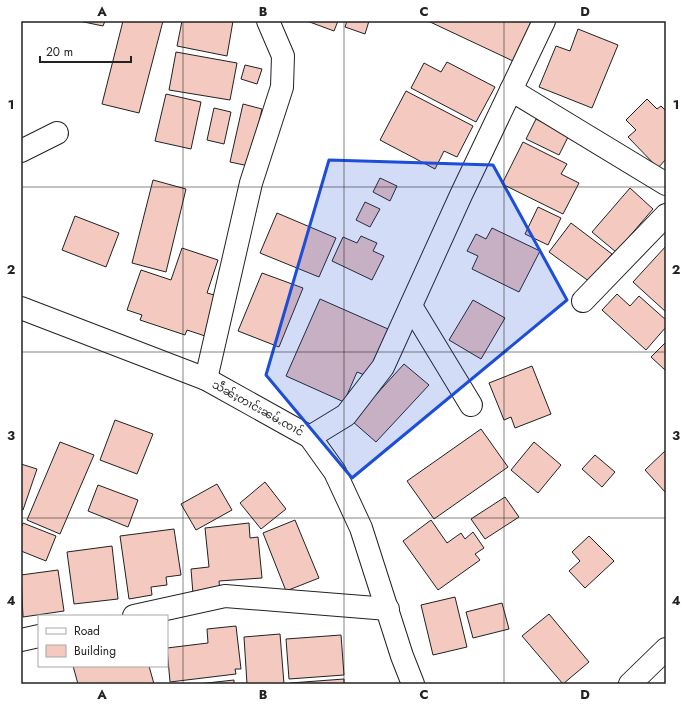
<svg xmlns="http://www.w3.org/2000/svg" width="687" height="705" viewBox="0 0 687 705" font-family="Jost,'Noto Sans Myanmar',sans-serif">
	<rect width="100%" height="100%" fill="#fff"/>
	<g fill="#f3c9c0" stroke="#222">
		<polygon points="79,21 105,21 103,26"/>
		<polygon points="123,21 163,21 139,113 102,104"/>
		<polygon points="182,21 233,21 227,56 177,46"/>
		<polygon points="307,21 338,21 334,31"/>
		<polygon points="347,21 369,21 365,34 345,27"/>
		<polygon points="428,21 532,21 513,61"/>
		<polygon points="578,29 618,45 592,108 539,87 556,46 570,51"/>
		<polygon points="176,52 237,63 230,100 169,90"/>
		<polygon points="447,62 495,87 476,122 411,88 424,63 441,72"/>
		<polygon points="245,65 262,69 257,84 241,79"/>
		<polygon points="406,91 473,126 457,157 444,151 435,169 380,140"/>
		<polygon points="166,94 201,102 191,149 155,141"/>
		<polygon points="647,99 657,109 661,106 666,111 666,159 658,168 628,137 636,130 626,120"/>
		<polygon points="243,104 262,109 249,166 230,162"/>
		<polygon points="214,108 231,112 224,144 207,140"/>
		<polygon points="536,119 569,135 559,155 526,139"/>
		<polygon points="523,142 567,164 561,174 579,183 563,214 502,184"/>
		<polygon points="380,178 397,186 390,201 373,192"/>
		<polygon points="153,180 186,189 166,272 132,263"/>
		<polygon points="630,188 653,209 616,252 592,232"/>
		<polygon points="365,202 380,209 370,227 356,220"/>
		<polygon points="538,207 561,218 548,245 525,234"/>
		<polygon points="277,213 336,238 319,277 260,253"/>
		<polygon points="75,216 119,233 106,267 62,250"/>
		<polygon points="571,223 612,254 590,282 549,252"/>
		<polygon points="492,228 540,251 519,292 472,269 478,256 467,251 476,234 486,239"/>
		<polygon points="361,236 377,243 373,251 384,256 372,280 332,261 343,237 357,243"/>
		<polygon points="666,246 666,312 633,282"/>
		<polygon points="182,248 218,260 207,293 222,297 208,337 187,330 185,335 140,320 142,315 127,310 141,270 171,280"/>
		<polygon points="262,273 303,288 279,347 238,331"/>
		<polygon points="617,294 630,306 639,296 666,320 666,327 646,350 602,310"/>
		<polygon points="320,299 388,329 367,376 357,372 344,402 286,376"/>
		<polygon points="473,300 505,318 481,359 449,340"/>
		<polygon points="666,342 666,369 665,370 651,357"/>
		<polygon points="404,364 429,385 376,442 352,421"/>
		<polygon points="532,366 551,414 515,428 511,417 504,420 489,383"/>
		<polygon points="115,420 153,434 137,474 100,460"/>
		<polygon points="481,429 508,467 434,519 407,481"/>
		<polygon points="60,442 94,455 60,534 27,520"/>
		<polygon points="534,442 561,465 538,493 511,470"/>
		<polygon points="666,450 666,493 645,470"/>
		<polygon points="595,455 615,472 602,487 582,469"/>
		<polygon points="21,464 37,469 23,510 21,509"/>
		<polygon points="265,482 286,509 261,529 240,503"/>
		<polygon points="217,484 232,510 196,530 181,504"/>
		<polygon points="98,485 138,500 128,527 88,511"/>
		<polygon points="505,497 519,517 485,539 471,519"/>
		<polygon points="295,520 319,578 286,591 263,533"/>
		<polygon points="431,520 447,543 461,533 465,539 473,532 484,548 475,554 480,560 438,590 403,541"/>
		<polygon points="23,523 56,536 46,561 21,551 21,529"/>
		<polygon points="249,523 250,538 258,537 262,578 219,581 220,592 193,594 191,569 209,567 205,528"/>
		<polygon points="174,529 181,575 166,577 167,585 151,587 152,595 129,599 120,536"/>
		<polygon points="589,536 614,561 585,588 569,571 580,561 572,552"/>
		<polygon points="112,546 118,599 74,604 67,552"/>
		<polygon points="58,570 64,611 23,617 21,575"/>
		<polygon points="455,597 467,647 433,655 421,605"/>
		<polygon points="502,603 509,629 473,638 466,612"/>
		<polygon points="549,614 589,662 563,684 522,636"/>
		<polygon points="236,626 241,669 235,669 236,674 170,682 167,648 208,643 207,629"/>
		<polygon points="280,634 284,684 247,684 244,637"/>
		<polygon points="341,635 344,675 289,679 286,639"/>
		<polygon points="73,666 149,666 154,684 78,684"/>
		<polygon points="344,679 344,684 290,684 290,683"/>
		<polygon points="234,680 234,684 198,684"/>
	</g>
	<g fill="none" stroke-linecap="round" stroke-linejoin="round">
		<defs>
			<g id="street">
				<polyline points="511,90 666,184"/>
				<polyline points="21,151 57,133"/>
				<polyline points="583,301 666,215"/>
				<polyline points="411,306 471,405"/>
				<polyline points="206,379 251,183 282,87 283,56 268,21"/>
				<polyline points="310,437 346,415 383,367 461,195 544,21"/>
				<polyline points="134,616 225,596 388,609"/>
				<polyline points="21,640 39,636"/>
				<polyline points="630,684 666,649"/>
			</g>
			<polyline id="highway" points="21,308 206,379 310,437 335,472 361,528 402,656 413,684"/>
		</defs>
		<use href="#street" stroke="#222" stroke-width="24"/>
		<use href="#highway" stroke="#222" stroke-width="24"/>
		<use href="#street" stroke="#fff" stroke-width="22"/>
		<use href="#highway" stroke="#fff" stroke-width="22"/>
	</g>
	<path fill="#1d4ed8" fill-opacity="0.2" stroke="#1d4ed8" stroke-width="3" stroke-linejoin="round" d="M 329,160 L 493,165 L 567,300 L 352,478 L 266,375 Z"/>
	<path fill="none" stroke="#222" stroke-width="1" stroke-opacity="0.55" d="M 183,21 L 183,684M 344,21 L 344,684M 504,21 L 504,684M 21,187 L 666,187M 21,352 L 666,352M 21,518 L 666,518"/>
	<g text-anchor="middle" stroke-width="3" stroke-linejoin="round" paint-order="stroke">
		<g font-size="11" fill="#222" stroke="#fff">
			<text transform="translate(258 408) rotate(29)" y="4">သဵၼ်ႈတၢင်းၼမ်ႉၸၢင်</text>
		</g>
	</g>
	<rect width="687" height="705" fill="none" stroke="#ffffff" stroke-width="44"/>
	<rect x="38" y="615" width="130" height="52" fill="#ffffff" stroke="#a7a7a7"/>
	<rect x="46" y="628" width="20" height="6" fill="#ffffff" stroke="#a7a7a7"/>
	<text x="74" y="635" font-size="12" fill="#222222">Road</text>
	<rect x="46" y="645" width="20" height="12" fill="#f3c9c0" stroke="#a7a7a7"/>
	<text x="74" y="655" font-size="12" fill="#222222">Building</text>
	<path d="M40 56v6h91v-6" fill="none" stroke="#222222" stroke-width="2"/>
	<text x="46" y="56" font-size="12" fill="#222222" stroke="#ffffff" stroke-width="3" paint-order="stroke">20 m</text>
	<rect x="22" y="22" width="643" height="661" fill="none" stroke="#222" stroke-width="1.5"/>
	<g font-size="13" text-anchor="middle" font-weight="bold" fill="#222">
		<text x="102" y="16">A</text>
		<text x="263" y="16">B</text>
		<text x="424" y="16">C</text>
		<text x="585" y="16">D</text>
		<text x="11" y="109">1</text>
		<text x="676" y="109">1</text>
		<text x="11" y="274">2</text>
		<text x="676" y="274">2</text>
		<text x="11" y="440">3</text>
		<text x="676" y="440">3</text>
		<text x="11" y="605">4</text>
		<text x="676" y="605">4</text>
		<text x="102" y="699">A</text>
		<text x="263" y="699">B</text>
		<text x="424" y="699">C</text>
		<text x="585" y="699">D</text>
	</g>
</svg>
